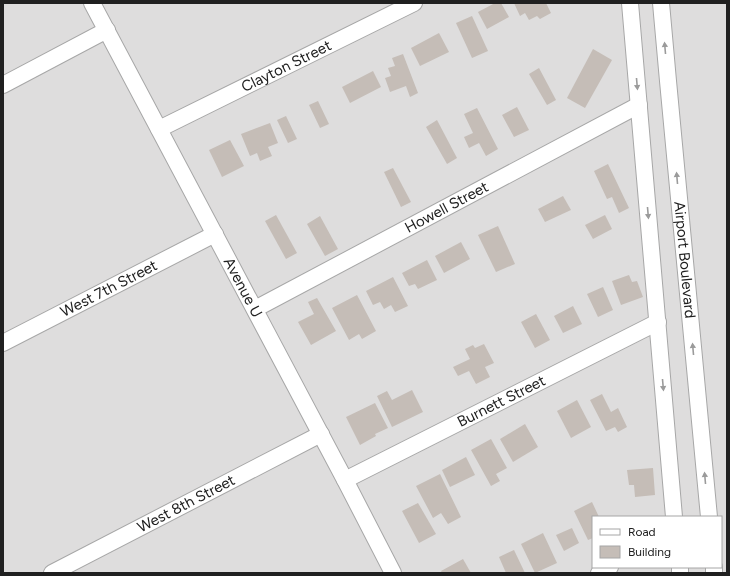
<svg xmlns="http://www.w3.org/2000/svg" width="730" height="576" viewBox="0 0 730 576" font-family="Figtree,sans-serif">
	<rect width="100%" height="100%" fill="#f0ede7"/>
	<path fill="#dedddd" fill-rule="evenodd" d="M 3,3 L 727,3 L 727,573 L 3,573 ZM 593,517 L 721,517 L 721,567 L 593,567 Z"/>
	<g fill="#c5bdb7">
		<polygon points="495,3 501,3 509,17 487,29 478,12"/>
		<polygon points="514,3 546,3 551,13 540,19 537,16 529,20 525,13 520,16"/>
		<polygon points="472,16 488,51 472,58 456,23"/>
		<polygon points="439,33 449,52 420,66 411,48"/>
		<polygon points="593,49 612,60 585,108 567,98"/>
		<polygon points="403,54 418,93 410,97 406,86 390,92 385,78 391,76 388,68 395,66 392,58"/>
		<polygon points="539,68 556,100 547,105 529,74"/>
		<polygon points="373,71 381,87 350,103 342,87"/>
		<polygon points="318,101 329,124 320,128 309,105"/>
		<polygon points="517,107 529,130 514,137 502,115"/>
		<polygon points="477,108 498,149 486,156 479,143 469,148 464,137 473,133 464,114"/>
		<polygon points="286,116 297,139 288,143 277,120"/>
		<polygon points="437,120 457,158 447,164 426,127"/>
		<polygon points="270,123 278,143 268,147 272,156 260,161 257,153 250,156 241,134"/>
		<polygon points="230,140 244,166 222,177 209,150"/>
		<polygon points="608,164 629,208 619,213 612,197 607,199 594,171"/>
		<polygon points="393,168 411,202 401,207 384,172"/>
		<polygon points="563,196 571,210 545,222 538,209"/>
		<polygon points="276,215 297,253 286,259 265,221"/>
		<polygon points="605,215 612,229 593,239 585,225"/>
		<polygon points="320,216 338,249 325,256 307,224"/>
		<polygon points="498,226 515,264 496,272 478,235"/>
		<polygon points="461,242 470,259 444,273 435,256"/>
		<polygon points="427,260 437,280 418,289 415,284 409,286 402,273"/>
		<polygon points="629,275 632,282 637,281 643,297 621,305 612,281"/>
		<polygon points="393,277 408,306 395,312 391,305 384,309 380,302 373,305 366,291"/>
		<polygon points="603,287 613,310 598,317 587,294"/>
		<polygon points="357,295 376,331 362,339 359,334 349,340 332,308"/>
		<polygon points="317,298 336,331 311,345 298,322 314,314 308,302"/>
		<polygon points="573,306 582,324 563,333 554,316"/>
		<polygon points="536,314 550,340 535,348 521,322"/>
		<polygon points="484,344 494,363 485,367 490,377 476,384 469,371 458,376 453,367 470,359 465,349 473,345 475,348"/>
		<polygon points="412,390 423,412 392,427 377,396 387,391 392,400"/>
		<polygon points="602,394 611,412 618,408 627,427 618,432 615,427 606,431 590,400"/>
		<polygon points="577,400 591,427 571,438 557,411"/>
		<polygon points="375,403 388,428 375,434 376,436 360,445 346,417"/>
		<polygon points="525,424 538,447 513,462 500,439"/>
		<polygon points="491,439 507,468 496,474 500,481 491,486 471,450"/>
		<polygon points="466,457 475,475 450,487 442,470"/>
		<polygon points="653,468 655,495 635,497 634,485 629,485 627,470"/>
		<polygon points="440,474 461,517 448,524 441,513 433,518 416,486"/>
		<polygon points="592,502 599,517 593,517 593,538 588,540 574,511"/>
		<polygon points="418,503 436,534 419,543 402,511"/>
		<polygon points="572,528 579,543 564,551 556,535"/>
		<polygon points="543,533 557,563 535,573 521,544"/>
		<polygon points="514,550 525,573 506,573 499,557"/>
		<polygon points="463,559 471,573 442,573 441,571"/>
	</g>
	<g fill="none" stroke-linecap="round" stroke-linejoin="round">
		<defs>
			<g id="minor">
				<path id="s1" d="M 92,3 L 345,480 L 393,573"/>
				<polyline points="630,3 674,517"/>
				<path id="s2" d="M 661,3 L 668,81 L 709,517"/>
				<polyline points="3,85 107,30"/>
				<path id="s3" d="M 159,129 L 414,3"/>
				<path id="s4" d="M 255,309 L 639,105"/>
				<path id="s5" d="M 3,343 L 215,234"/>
				<path id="s6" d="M 345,480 L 658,322"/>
				<polyline points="680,567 680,573"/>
				<polyline points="714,567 714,573"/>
				<path id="s7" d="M 52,573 L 321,434"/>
				<polyline points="599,573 610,567"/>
			</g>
		</defs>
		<use href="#minor" stroke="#a7a7a7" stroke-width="18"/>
		<use href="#minor" stroke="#fff" stroke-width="16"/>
	</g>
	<defs><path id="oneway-solid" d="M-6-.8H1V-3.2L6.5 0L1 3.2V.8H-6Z"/></defs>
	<g fill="#9b9b9b">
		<use href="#oneway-solid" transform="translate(665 48) rotate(-95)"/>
		<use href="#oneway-solid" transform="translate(637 84) rotate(85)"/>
		<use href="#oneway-solid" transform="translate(677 178) rotate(-95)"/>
		<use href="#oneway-solid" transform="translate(648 213) rotate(85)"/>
		<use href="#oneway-solid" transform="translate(693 349) rotate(-95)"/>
		<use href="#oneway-solid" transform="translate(663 385) rotate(85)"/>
		<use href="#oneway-solid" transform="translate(705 478) rotate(-95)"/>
	</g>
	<g text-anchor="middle" stroke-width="4" stroke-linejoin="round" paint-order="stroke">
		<g font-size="15" fill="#202020" stroke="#fff">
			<text dy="5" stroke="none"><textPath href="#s3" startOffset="142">Clayton Street</textPath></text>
			<text dy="5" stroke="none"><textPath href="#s4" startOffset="217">Howell Street</textPath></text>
			<text dy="5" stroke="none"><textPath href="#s2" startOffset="258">Airport Boulevard</textPath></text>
			<text dy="5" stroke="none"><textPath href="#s1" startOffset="322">Avenue U</textPath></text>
			<text dy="5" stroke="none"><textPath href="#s5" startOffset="119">West 7th Street</textPath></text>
			<text dy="5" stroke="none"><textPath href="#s6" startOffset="175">Burnett Street</textPath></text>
			<text dy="5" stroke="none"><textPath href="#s7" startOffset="151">West 8th Street</textPath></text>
		</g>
	</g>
	<rect width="730" height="576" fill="none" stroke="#202020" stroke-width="8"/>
	<rect x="592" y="516" width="130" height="52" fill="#ffffff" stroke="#a6a6a6"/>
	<rect x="600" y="529" width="20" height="6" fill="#ffffff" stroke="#a6a6a6"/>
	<text x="628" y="536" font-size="12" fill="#202020">Road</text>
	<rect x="600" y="546" width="20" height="12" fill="#c5bdb7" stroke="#a6a6a6"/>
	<text x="628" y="556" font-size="12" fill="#202020">Building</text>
</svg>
